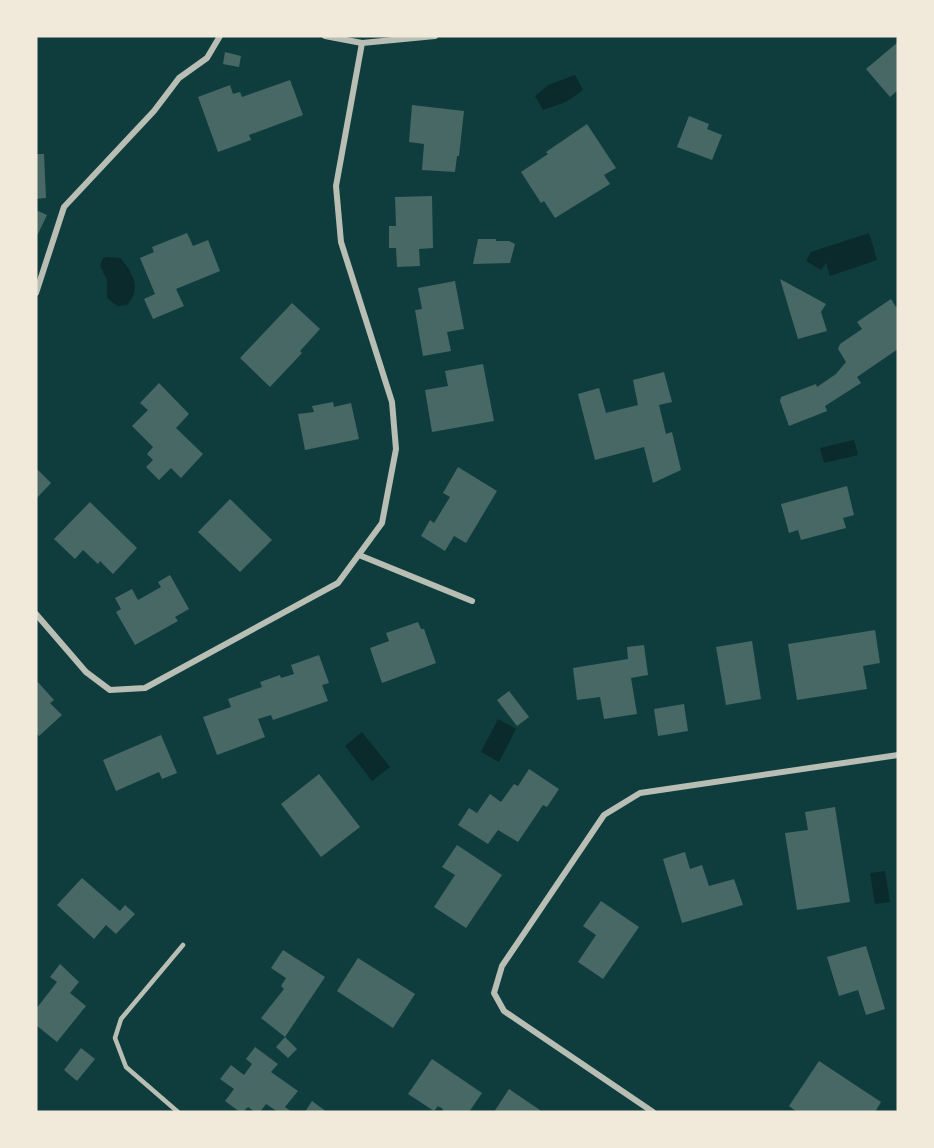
<svg xmlns="http://www.w3.org/2000/svg" width="934" height="1148" viewBox="0 0 934 1148" font-family="'DejaVu Sans',sans-serif">
	<rect width="100%" height="100%" fill="#0f3d3e"/>
	<g fill="#0a2a2b">
		<polygon points="575,75 583,90 566,102 543,110 535,96 548,85"/>
		<polygon points="869,233 877,260 830,276 826,263 821,270 806,261 811,252"/>
		<path d="M 108,257 L 120,258 C 133,271 142,290 127,305 L 117,306 L 107,298 L 107,280 L 100,266 L 103,258 Z"/>
		<polygon points="854,440 858,455 824,463 820,448"/>
		<polygon points="498,719 516,729 499,762 481,752"/>
		<polygon points="362,732 390,767 372,781 345,746"/>
		<polygon points="885,871 890,902 875,904 870,873"/>
	</g>
	<g fill="#486865">
		<polygon points="898,42 898,90 890,97 866,69"/>
		<polygon points="225,52 241,56 239,67 223,64"/>
		<polygon points="290,80 303,115 249,135 251,140 218,152 198,97 230,85 233,94 240,92 242,97"/>
		<polygon points="412,105 464,111 459,156 457,156 455,172 422,170 424,144 409,142"/>
		<polygon points="689,116 709,124 707,129 722,135 712,160 677,147"/>
		<polygon points="587,124 616,168 604,175 610,184 555,218 544,201 541,203 521,172 548,154 546,152"/>
		<polygon points="36,154 44,154 46,198 36,199"/>
		<polygon points="432,196 433,248 419,249 420,266 397,267 396,248 389,248 389,226 396,226 395,197"/>
		<polygon points="36,210 47,215 36,238"/>
		<polygon points="187,233 193,246 208,240 220,271 176,289 184,306 153,319 144,299 155,294 140,258 154,252 152,247"/>
		<polygon points="478,239 496,239 496,241 509,241 515,244 510,263 473,264"/>
		<polygon points="780,279 826,304 821,312 827,331 798,339"/>
		<polygon points="455,281 464,329 447,332 451,351 423,356 415,310 422,309 418,288"/>
		<polygon points="891,299 896,307 898,305 898,349 857,377 861,383 825,406 827,411 789,426 780,401 781,397 816,384 817,387 836,374 846,362 838,349 840,344 862,329 857,322"/>
		<polygon points="292,303 320,329 300,351 302,353 270,387 240,358"/>
		<polygon points="483,364 494,421 432,432 425,390 448,386 445,371"/>
		<polygon points="664,372 672,402 659,405 666,434 672,432 681,470 653,483 644,447 595,460 578,394 599,388 606,413 638,405 633,380"/>
		<polygon points="159,383 189,414 176,428 203,454 181,478 171,468 159,480 146,467 153,460 147,454 153,447 132,426 148,410 140,403"/>
		<polygon points="333,402 334,407 351,403 359,439 305,450 298,414 314,412 312,406"/>
		<polygon points="458,467 497,491 466,543 454,536 445,551 421,536 430,520 434,523 450,497 443,493"/>
		<polygon points="36,468 51,483 36,499"/>
		<polygon points="847,486 854,515 843,518 846,528 801,540 798,530 789,533 781,504"/>
		<polygon points="230,499 272,540 240,572 198,532"/>
		<polygon points="90,502 137,548 113,574 100,561 98,564 83,550 75,559 54,539"/>
		<polygon points="170,575 189,609 175,617 178,621 135,645 116,612 121,609 115,598 132,589 138,600 161,587 158,582"/>
		<polygon points="418,622 421,629 424,629 436,663 382,683 370,648 389,641 386,633"/>
		<polygon points="875,630 880,663 863,666 867,689 797,700 788,644"/>
		<polygon points="752,641 761,699 726,705 716,647"/>
		<polygon points="644,645 648,675 631,678 637,714 604,719 600,697 577,700 573,668 628,659 627,647"/>
		<polygon points="319,655 329,683 322,685 328,701 273,720 271,715 258,719 265,737 217,755 203,717 231,707 228,699 262,687 260,682 280,675 281,678 294,674 291,665"/>
		<polygon points="36,680 54,700 50,703 62,715 39,736 36,733"/>
		<polygon points="509,691 529,717 517,726 497,700"/>
		<polygon points="684,704 688,731 658,736 654,709"/>
		<polygon points="161,735 177,773 162,779 159,772 116,791 103,760"/>
		<polygon points="529,769 559,789 547,807 543,805 518,842 498,830 488,844 458,825 469,808 477,813 490,794 501,802 514,784 518,786"/>
		<polygon points="319,774 360,827 321,857 281,804"/>
		<polygon points="835,807 850,902 797,910 785,833 808,830 805,812"/>
		<polygon points="457,845 502,875 466,928 434,907 455,875 442,867"/>
		<polygon points="685,852 690,869 702,865 709,886 734,879 743,905 682,923 663,859"/>
		<polygon points="82,878 120,911 125,905 135,914 116,934 106,925 94,939 57,905"/>
		<polygon points="601,901 639,927 603,979 578,962 596,935 583,926"/>
		<polygon points="866,946 885,1009 866,1015 858,990 839,996 827,957"/>
		<polygon points="283,950 325,977 285,1037 297,1049 288,1058 276,1047 285,1037 261,1018 284,989 281,986 286,978 271,968"/>
		<polygon points="358,958 415,994 393,1028 337,991"/>
		<polygon points="60,964 79,982 70,993 86,1006 57,1042 36,1025 36,1009 57,982 50,977"/>
		<polygon points="255,1047 278,1064 271,1072 298,1091 285,1107 292,1112 278,1112 266,1104 260,1112 255,1112 248,1107 243,1112 240,1112 225,1101 234,1089 220,1079 231,1065 244,1075 252,1064 246,1059"/>
		<polygon points="81,1048 95,1059 77,1081 64,1070"/>
		<polygon points="432,1059 482,1093 469,1112 442,1112 443,1109 438,1106 434,1111 408,1094"/>
		<polygon points="819,1061 881,1102 875,1112 797,1112 789,1106"/>
		<polygon points="509,1089 528,1102 540,1110 538,1112 494,1112"/>
		<polygon points="312,1101 327,1112 305,1112"/>
	</g>
	<g fill="none" stroke-linecap="round" stroke-linejoin="round">
		<polyline stroke="#b8beb3" stroke-width="4.5" points="178,1112 126,1067 115,1038 121,1019 183,945"/>
		<g stroke="#b8beb3" stroke-width="6">
			<polyline points="325,36 362,43 435,36"/>
			<polyline points="36,293 64,207 154,111 179,78 207,58 220,36"/>
			<polyline points="359,555 472,601"/>
			<polyline points="36,614 86,672 110,690 145,688 338,583 382,523 396,449 392,402 341,242 336,186 362,43"/>
			<polyline points="653,1112 504,1011 494,993 502,966 604,815 640,793 898,755"/>
		</g>
	</g>
	<rect width="934" height="1148" fill="none" stroke="#f1e9da" stroke-width="75"/>
</svg>
